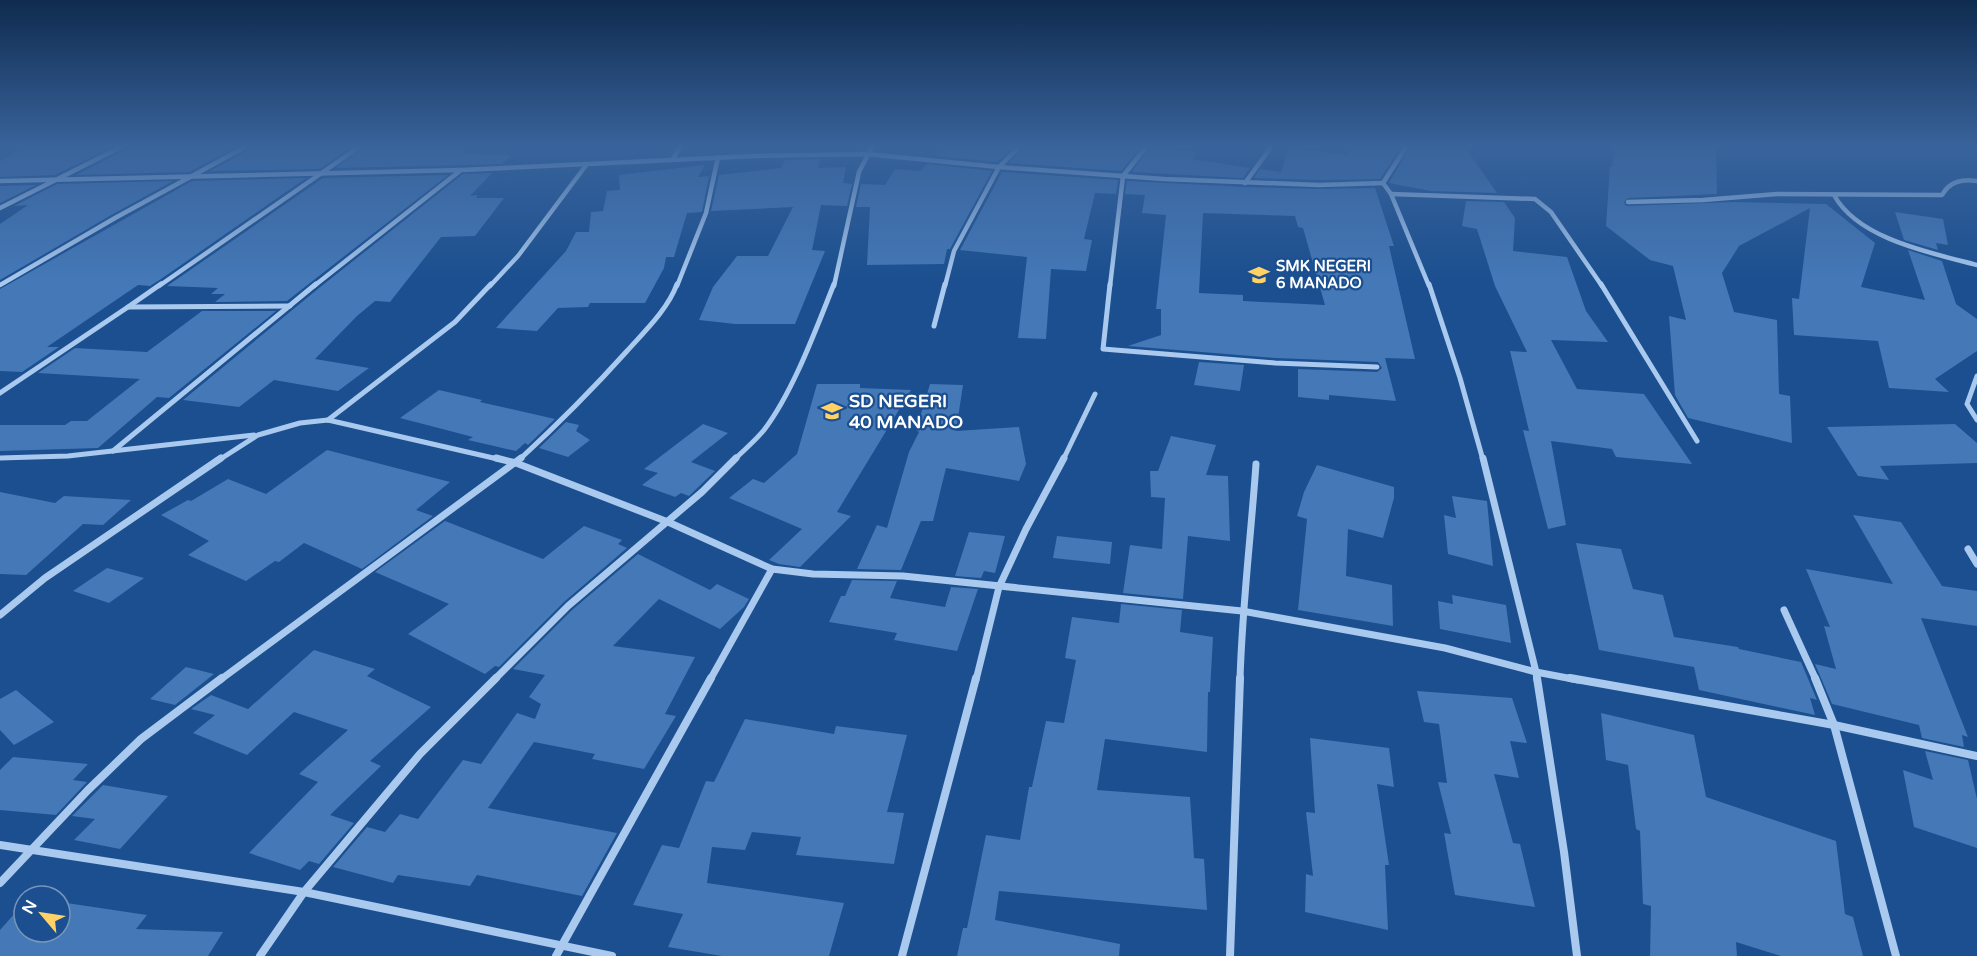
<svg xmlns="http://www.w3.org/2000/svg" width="1977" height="956" viewBox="0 0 1977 956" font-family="'Varela Round',sans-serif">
	<rect width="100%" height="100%" fill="#1b4f8f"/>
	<g fill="#4478b7" fill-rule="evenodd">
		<polygon points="26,147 111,147 55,175 0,177 0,161"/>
		<polygon points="125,147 235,147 190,172 76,175 123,151"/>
		<polygon points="249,147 351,147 320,169 210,171 247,151"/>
		<polygon points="363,147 467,147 460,154 511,155 502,164 336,168"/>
		<polygon points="946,147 1012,147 997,162 936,156"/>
		<polygon points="1023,147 1140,147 1121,171 1009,163"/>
		<polygon points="1150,147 1196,152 1192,159 1250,168 1243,178 1132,172"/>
		<polygon points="1354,147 1401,147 1380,179 1319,180 1254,178 1260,169 1281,172 1289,148 1347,155"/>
		<polygon points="1410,147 1465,147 1497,193 1431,191 1389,183"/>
		<polygon points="1614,147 1716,147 1717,194 1628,198 1624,202 1626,206 1733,202 1826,204 1875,243 1861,287 1925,300 1908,250 1942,261 1956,304 1977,319 1977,351 1935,379 1949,392 1889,388 1878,341 1794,335 1792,298 1799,299 1810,208 1739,246 1722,273 1734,312 1777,320 1779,394 1790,396 1792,443 1688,418 1675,395 1669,316 1686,320 1673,266 1650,260 1606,226 1610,166 1612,167"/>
		<polygon points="821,159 818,168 846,167 843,183 852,184 847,206 821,205 812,250 825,251 795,324 735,324 699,320 713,287 737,256 768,256 793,207 711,211 719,175 781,168 785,160"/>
		<polygon points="927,164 992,171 950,249 947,249 944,264 867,265 870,207 856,207 861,184 885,185 895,169 920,171"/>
		<polygon points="705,165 698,177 709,176 702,212 687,213 674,257 666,257 664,268 645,303 590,303 588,307 558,308 537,331 496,328 566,251 576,232 589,232 591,212 603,211 607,191 620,190 619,175"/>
		<polygon points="1002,172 1118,180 1116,194 1095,193 1084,239 1092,240 1086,271 1051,269 1046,339 1018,338 1027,257 960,250"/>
		<polygon points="492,173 470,196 478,195 476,198 504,198 475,236 441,237 390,302 375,301 357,316 315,359 369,368 338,391 274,380 239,407 183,400 319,288 463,174"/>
		<polygon points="448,175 287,301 215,302 225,294 211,294 218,288 167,286 323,178"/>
		<polygon points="306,178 161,279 150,286 138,285 47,347 59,347 22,372 0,371 0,289 192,181"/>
		<polygon points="173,181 113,214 0,280 0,224 28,205 14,206 57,184"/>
		<path d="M 1127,181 L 1245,187 L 1319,189 L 1375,188 L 1394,246 L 1389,246 L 1415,359 L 1385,358 L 1396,401 L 1329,395 L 1329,400 L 1298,397 L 1298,369 L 1377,372 L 1382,368 L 1378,362 L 1275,358 L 1128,346 L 1161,335 L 1161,309 L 1156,309 L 1166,215 L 1142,213 L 1145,195 L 1125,194 ZM 1203,213 L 1295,216 L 1298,227 L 1303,228 L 1325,305 L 1243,301 L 1243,295 L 1199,293 Z"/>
		<polygon points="0,185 0,186 36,185 0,203"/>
		<polygon points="1466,201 1504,202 1515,218 1513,251 1567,257 1586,311 1608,342 1551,340 1577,389 1644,394 1692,464 1616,457 1612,449 1551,441 1566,525 1548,529 1523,430 1529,431 1510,351 1527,352 1495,286 1477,229 1462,226"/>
		<polygon points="1895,212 1943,219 1948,245 1936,243 1938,250 1904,240"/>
		<polygon points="202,311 276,311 169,398 157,397 98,448 0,451 0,425 65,425 71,421 87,421 140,379 38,373 75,348 147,352"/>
		<polygon points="1199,362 1244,365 1240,391 1194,385"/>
		<polygon points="817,384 860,384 860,388 911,390 837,512 851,516 800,567 779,564 769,560 802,529 729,498 753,479 764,483 797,454"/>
		<polygon points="930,384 963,385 956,431 1019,427 1026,464 1019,481 946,468 933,521 921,521 901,570 857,569 877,525 887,528 909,452 919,432 916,430"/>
		<polygon points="439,390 482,400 480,402 555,419 528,445 525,443 516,451 468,440 473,437 400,418"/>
		<polygon points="566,422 579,425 576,431 590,440 568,457 539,448"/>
		<polygon points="703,424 728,433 691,462 715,471 689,496 681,493 675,497 642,485 658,473 644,469"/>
		<polygon points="1955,424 1977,443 1977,463 1880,466 1889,480 1858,476 1827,427"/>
		<polygon points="1171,436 1216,445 1206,475 1228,476 1230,541 1188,536 1183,599 1123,593 1130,545 1162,549 1165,498 1151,497 1150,471 1158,471"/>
		<polygon points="327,450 450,482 416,510 433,516 362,569 304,543 279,562 275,561 246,581 188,555 209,541 161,515 188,500 191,501 228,479 266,494"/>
		<polygon points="1317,465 1394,487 1394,498 1383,538 1348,529 1346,576 1392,585 1393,626 1298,610 1307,519 1297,516 1304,492"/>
		<polygon points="0,492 55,503 64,496 131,500 103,525 83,524 26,575 0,574"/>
		<polygon points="1452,496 1487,501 1493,566 1448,554 1444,515 1456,518"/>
		<polygon points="1853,515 1901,522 1942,586 1977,591 1977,626 1921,618 1968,737 1962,735 1964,747 1922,738 1919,725 1832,704 1815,664 1836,669 1824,626 1830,627 1806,569 1893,584"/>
		<polygon points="445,521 543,559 584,526 622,540 618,544 627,548 564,602 499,667 495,666 485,674 408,634 449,604 375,572"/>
		<polygon points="969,532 1005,536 995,573 984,571 981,578 955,576"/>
		<polygon points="1057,536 1112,542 1110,564 1053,558"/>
		<polygon points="1576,543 1621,549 1633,589 1663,595 1674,637 1738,647 1739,649 1801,662 1817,700 1810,698 1815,715 1699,690 1694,667 1599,650"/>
		<polygon points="638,554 710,590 717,584 749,599 744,607 720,629 659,599 613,646 695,657 665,714 676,716 644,769 592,759 595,754 534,742 488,808 617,833 582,896 477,875 470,886 398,875 393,883 333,867 367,827 385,832 400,814 418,819 463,760 481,764 517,713 535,719 541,704 529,697 545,675 513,669 572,610"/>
		<polygon points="107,568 144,578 109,603 73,591"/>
		<polygon points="852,580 897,581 890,598 945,607 951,587 978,589 957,651 894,640 897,633 829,622 841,596 845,596"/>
		<polygon points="1452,595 1506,605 1511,643 1440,629 1438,601 1453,604"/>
		<polygon points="1121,604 1182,610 1180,632 1213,637 1210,692 1208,692 1207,752 1105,739 1097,790 1190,797 1194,858 1204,859 1207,910 999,891 995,920 1120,944 1119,956 957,956 963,928 967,928 986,835 1020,840 1029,787 1032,787 1046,721 1064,723 1076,660 1065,658 1072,617 1119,623"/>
		<polygon points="314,650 375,669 367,676 431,707 370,761 381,766 330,815 354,823 319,864 309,861 300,870 249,853 318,782 299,774 348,730 294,712 247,755 193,733 215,715 191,709 211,695 248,709"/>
		<polygon points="186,667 214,674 175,705 150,699"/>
		<polygon points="16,690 54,722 14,745 0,730 0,699"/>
		<polygon points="1417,691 1512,698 1527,743 1510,741 1519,778 1494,774 1513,843 1520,844 1535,907 1455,895 1444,833 1451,834 1438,782 1447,783 1439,724 1424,722"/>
		<polygon points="1601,713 1694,735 1706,797 1836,841 1845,914 1853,917 1863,956 1781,956 1736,942 1737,956 1650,956 1651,906 1643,904 1640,831 1636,829 1628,765 1606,760"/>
		<polygon points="745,719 834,734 836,726 907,735 887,812 904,813 894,864 796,855 801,837 752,832 745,850 712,847 707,883 844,903 829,956 722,956 668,947 683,914 633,905 662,845 679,848 706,781 714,782"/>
		<polygon points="1310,738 1389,748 1394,787 1377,784 1389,865 1385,865 1388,930 1305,912 1306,874 1313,876 1306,812 1315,813"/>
		<polygon points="1925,751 1968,760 1977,799 1977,848 1914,827 1903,770 1933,780"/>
		<polygon points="13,757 88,764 73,780 87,782 56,815 0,810 0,770"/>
		<polygon points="103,785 168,796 120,849 74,840 95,819 72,816"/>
		<polygon points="60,902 147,915 136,929 223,932 208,956 0,956 0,930 24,903 24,932 60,932"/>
	</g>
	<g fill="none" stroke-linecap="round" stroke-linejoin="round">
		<g stroke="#a9c9ee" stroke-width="4.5">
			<polyline points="673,159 680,147"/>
			<polyline points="0,181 461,170"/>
			<polyline points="1245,183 1271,147"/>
			<polyline points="1383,183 1406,147"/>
			<polyline points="1383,183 1391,194 1429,286"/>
			<polyline points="1391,194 1535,199 1551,212 1602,286"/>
			<path d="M 1834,195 C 1858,239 1931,253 1977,265"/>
			<path d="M 1628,202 L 1703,200 L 1777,194 L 1942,195 C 1950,181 1962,179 1977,181"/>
			<polyline points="0,208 121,147"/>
			<polyline points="0,285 115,218 245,147"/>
			<polyline points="159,286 359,147"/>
			<polyline points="314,286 461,170 587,164"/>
			<polyline points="490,286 518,256 587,164 753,156 867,154 999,167 1164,179 1319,185 1383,183"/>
			<polyline points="677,286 706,213 718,157"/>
			<polyline points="834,286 859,172 872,147"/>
			<polyline points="945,286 954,251 999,167 1019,147"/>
			<polyline points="1110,286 1123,176 1146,147"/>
		</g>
		<g stroke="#a9c9ee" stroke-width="5">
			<polyline points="1110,284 1103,349 1275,363 1377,367"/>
			<polyline points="1429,284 1460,378 1483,460"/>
			<polyline points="1601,284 1697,441"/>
			<polyline points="128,307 161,284"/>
			<polyline points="934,326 945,284"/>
			<polyline points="1977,376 1967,404 1977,420"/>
			<polyline points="0,393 128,307 290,306"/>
			<polyline points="328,420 455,322 491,284"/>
			<polyline points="113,451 316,284"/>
			<polyline points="0,458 68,456 254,435"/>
			<polyline points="219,460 258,435 300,423 328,420 502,460"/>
			<path d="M 519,460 C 558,424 592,390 627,351 C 645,331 668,309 677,284"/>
			<path d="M 734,460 C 744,450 755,441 764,430 C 793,392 816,329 834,284"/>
			<polyline points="1063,460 1095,394"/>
		</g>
		<g stroke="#a9c9ee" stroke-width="7">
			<polyline points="496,458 516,463 668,522 772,569 813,574 903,576 1242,611 1445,648 1536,672 1483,458"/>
			<polyline points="1968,549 1977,564"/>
			<polyline points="1784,610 1816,680"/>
			<polyline points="0,615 45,578 221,458"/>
			<polyline points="220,680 521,458"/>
			<polyline points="494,680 568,606 702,492 736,458"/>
			<polyline points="710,680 772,569"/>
			<polyline points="976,680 999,587 1026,529 1064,458"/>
			<path d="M 1240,680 C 1242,607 1251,536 1256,464"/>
			<polyline points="1537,680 1536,672 1578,680"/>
		</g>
		<g stroke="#a9c9ee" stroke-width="8">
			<polyline points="1537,678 1564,852 1577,956"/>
			<polyline points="1570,678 1834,725 1977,756"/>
			<polyline points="1815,678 1834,725 1896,956"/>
			<polyline points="0,845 304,892 612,956"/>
			<polyline points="0,883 88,790 141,739 222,678"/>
			<polyline points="260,956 304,892 420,754 496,678"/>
			<polyline points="556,956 711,678"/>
			<polyline points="902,956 976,678"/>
			<polyline points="1230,956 1240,678"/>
		</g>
	</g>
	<linearGradient id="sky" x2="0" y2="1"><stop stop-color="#0f2b4f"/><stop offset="0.52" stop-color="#39639b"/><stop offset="1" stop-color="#39639b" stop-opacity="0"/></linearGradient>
	<rect width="1977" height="281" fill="url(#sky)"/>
	<defs>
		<symbol id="school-bare" viewBox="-9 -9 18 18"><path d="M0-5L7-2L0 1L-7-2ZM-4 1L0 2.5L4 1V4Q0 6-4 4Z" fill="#ffd166" stroke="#1b4f8f" stroke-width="2.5" paint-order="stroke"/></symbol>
	</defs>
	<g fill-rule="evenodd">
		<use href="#school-bare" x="1244" y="260" width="30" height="30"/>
		<use href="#school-bare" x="817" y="396" width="30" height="30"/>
	</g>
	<g text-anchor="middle" stroke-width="4.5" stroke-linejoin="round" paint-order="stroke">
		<g font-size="15" font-weight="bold" fill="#fff" stroke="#1b4f8f" text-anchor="start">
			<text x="1276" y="271">SMK NEGERI<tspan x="1276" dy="17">6 MANADO</tspan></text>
		</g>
		<g font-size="18" font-weight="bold" fill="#fff" stroke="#1b4f8f" text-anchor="start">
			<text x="849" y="407">SD NEGERI<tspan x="849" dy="21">40 MANADO</tspan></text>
		</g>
	</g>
	<g transform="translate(42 914) rotate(299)"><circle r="28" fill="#1b4f8f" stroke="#7695bc" stroke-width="1.5"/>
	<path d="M0-4.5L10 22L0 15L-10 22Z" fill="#ffd166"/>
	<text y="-9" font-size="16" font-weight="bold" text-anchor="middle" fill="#ffffff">N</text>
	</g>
</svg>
